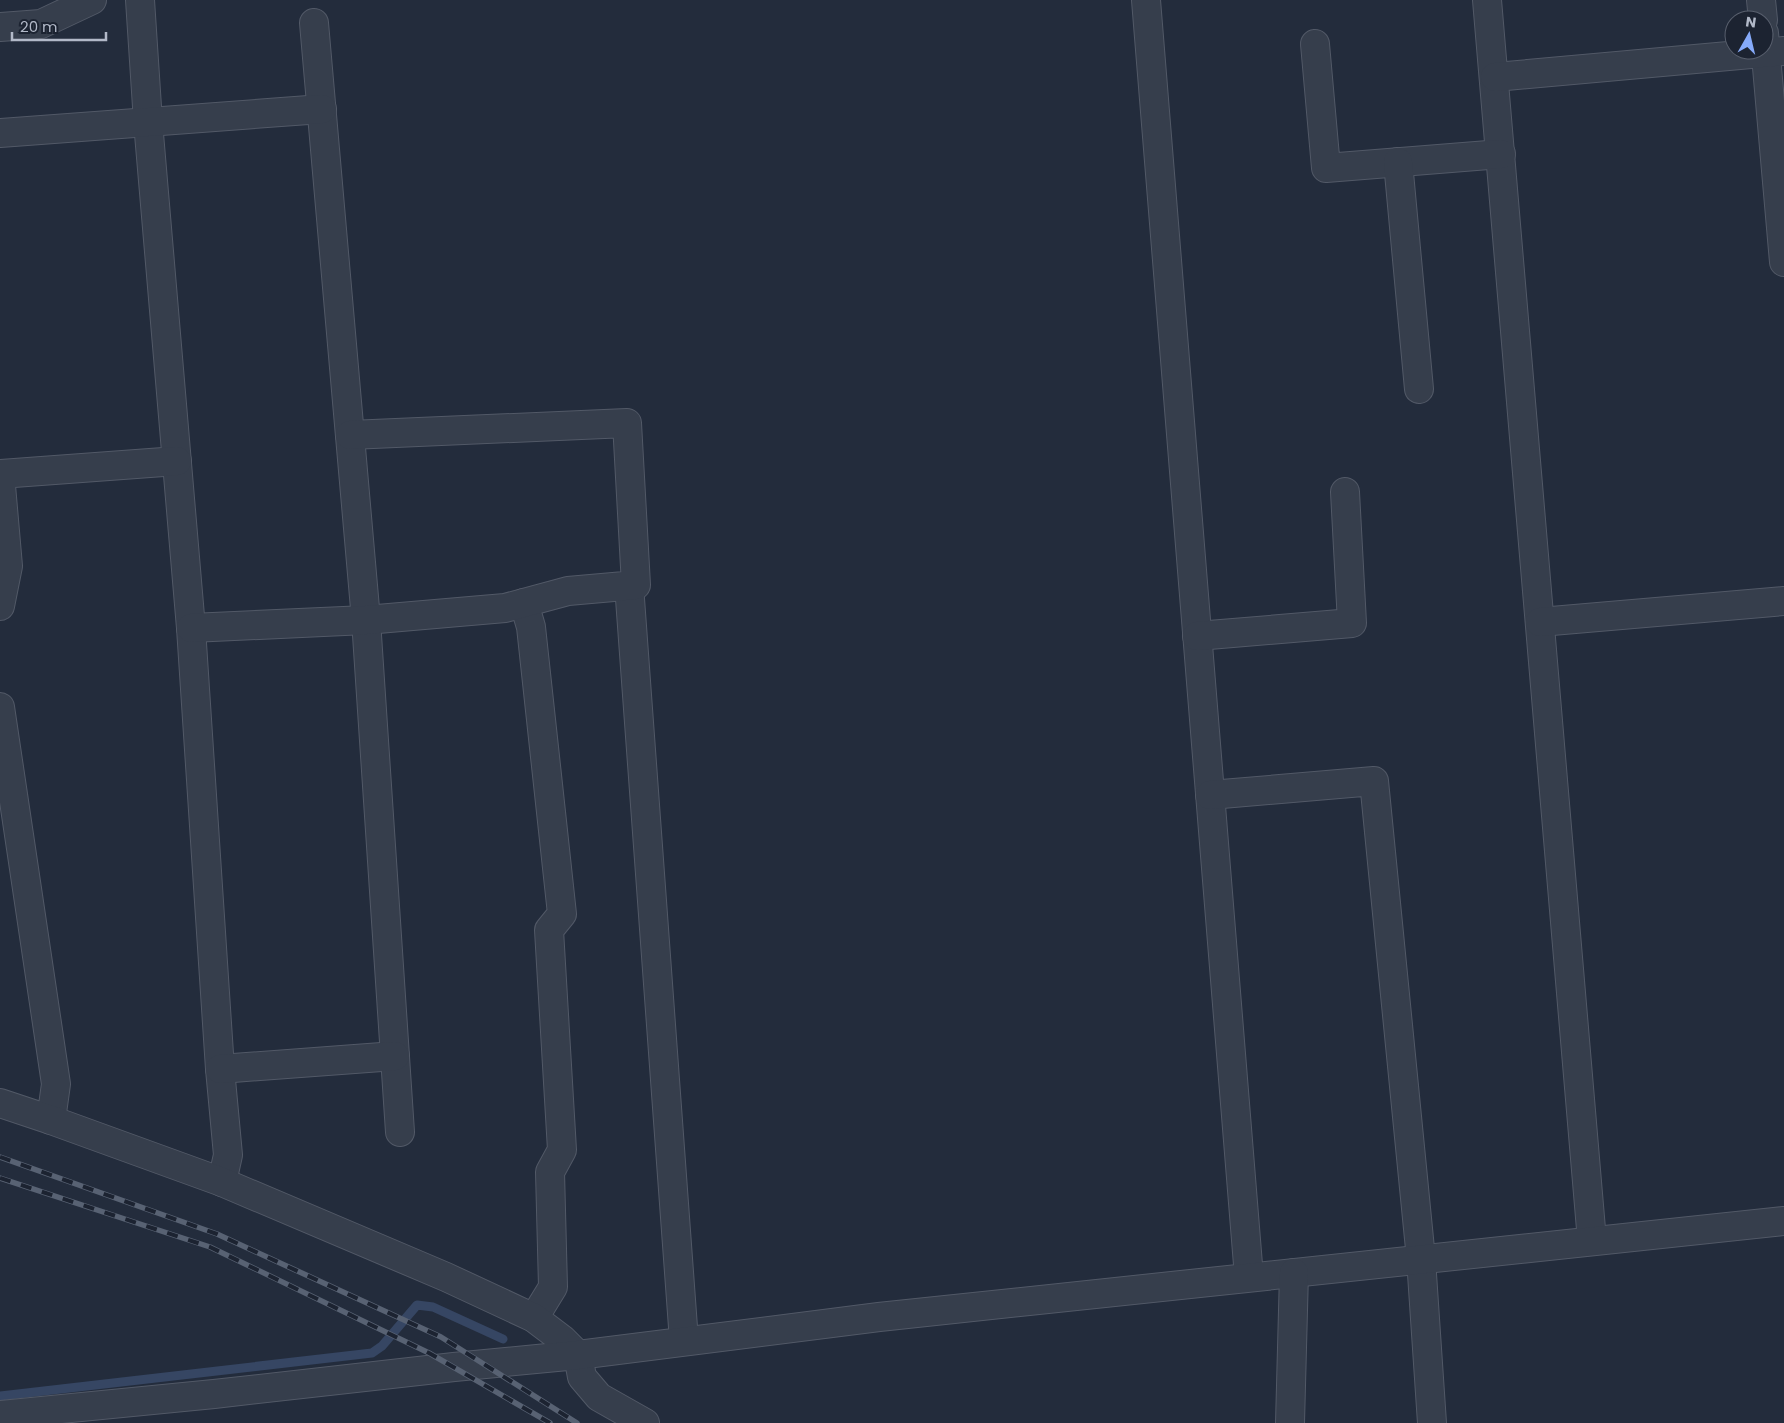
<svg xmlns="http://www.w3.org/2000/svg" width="1784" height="1423" viewBox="0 0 1784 1423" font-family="Poppins,sans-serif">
	<rect width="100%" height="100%" fill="#232c3c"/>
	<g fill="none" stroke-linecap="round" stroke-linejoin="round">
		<polyline stroke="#364663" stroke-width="9" points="0,1396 372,1353 382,1346 417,1305 433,1307 503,1339"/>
		<defs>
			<g id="minor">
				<polyline points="140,0 148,122 191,628 220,1069 228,1155 222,1182"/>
				<polyline points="1146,0 1249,1277"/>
				<polyline points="1487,0 1592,1241"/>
				<polyline points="1761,0 1763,20"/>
				<polyline points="314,23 366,620 400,1132"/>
				<polyline points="0,27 41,24 92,0"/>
				<polyline points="1764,33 1784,262"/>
				<polyline points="1315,44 1326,168 1501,154"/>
				<polyline points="1495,77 1784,51"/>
				<polyline points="0,133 322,109"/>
				<polyline points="1398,162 1419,389"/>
				<polyline points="629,585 684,1341"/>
				<polyline points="524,603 531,627 562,914 549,930 562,1150 550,1172 553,1287 534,1318"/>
				<polyline points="0,606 8,566 0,474 177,461"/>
				<polyline points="1540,622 1784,601"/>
				<polyline points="191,628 366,620 505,608 568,591 636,585 627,423 350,435"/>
				<polyline points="1197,636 1352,623 1345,492"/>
				<polyline points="0,707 56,1084 51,1120"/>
				<polyline points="1210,795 1374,781 1421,1259 1432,1423"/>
				<polyline points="220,1069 395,1056"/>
				<polyline points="0,1103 51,1120 222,1182 446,1277 534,1318 563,1340 578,1355 582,1377 599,1397 645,1423"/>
				<polyline points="0,1415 214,1394 454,1367 578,1355 879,1317 1784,1221"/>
				<polyline points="1290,1423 1294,1273"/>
			</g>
		</defs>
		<use href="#minor" stroke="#525967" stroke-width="30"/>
		<use href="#minor" stroke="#363e4c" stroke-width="28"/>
		<defs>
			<g id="rail">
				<polyline points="0,1157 217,1234 441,1337 577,1423"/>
				<polyline points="0,1178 210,1247 429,1353 550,1423"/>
			</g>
		</defs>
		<use href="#rail" stroke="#586273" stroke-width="5.5"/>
		<use href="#rail" stroke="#1c2331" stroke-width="4" stroke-dasharray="11" stroke-linecap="butt"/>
	</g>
	<g transform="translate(1749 35) rotate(8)"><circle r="24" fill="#1c2331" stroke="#585f6d"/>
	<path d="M0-4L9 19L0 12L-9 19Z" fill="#86aaf9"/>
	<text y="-8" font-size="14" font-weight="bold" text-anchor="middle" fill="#b2b9c8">N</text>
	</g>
	<path d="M12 32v8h94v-8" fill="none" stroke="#b2b9c8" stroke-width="2.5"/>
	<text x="20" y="32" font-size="15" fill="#b2b9c8" stroke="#1c2331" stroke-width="4" paint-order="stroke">20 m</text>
</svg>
